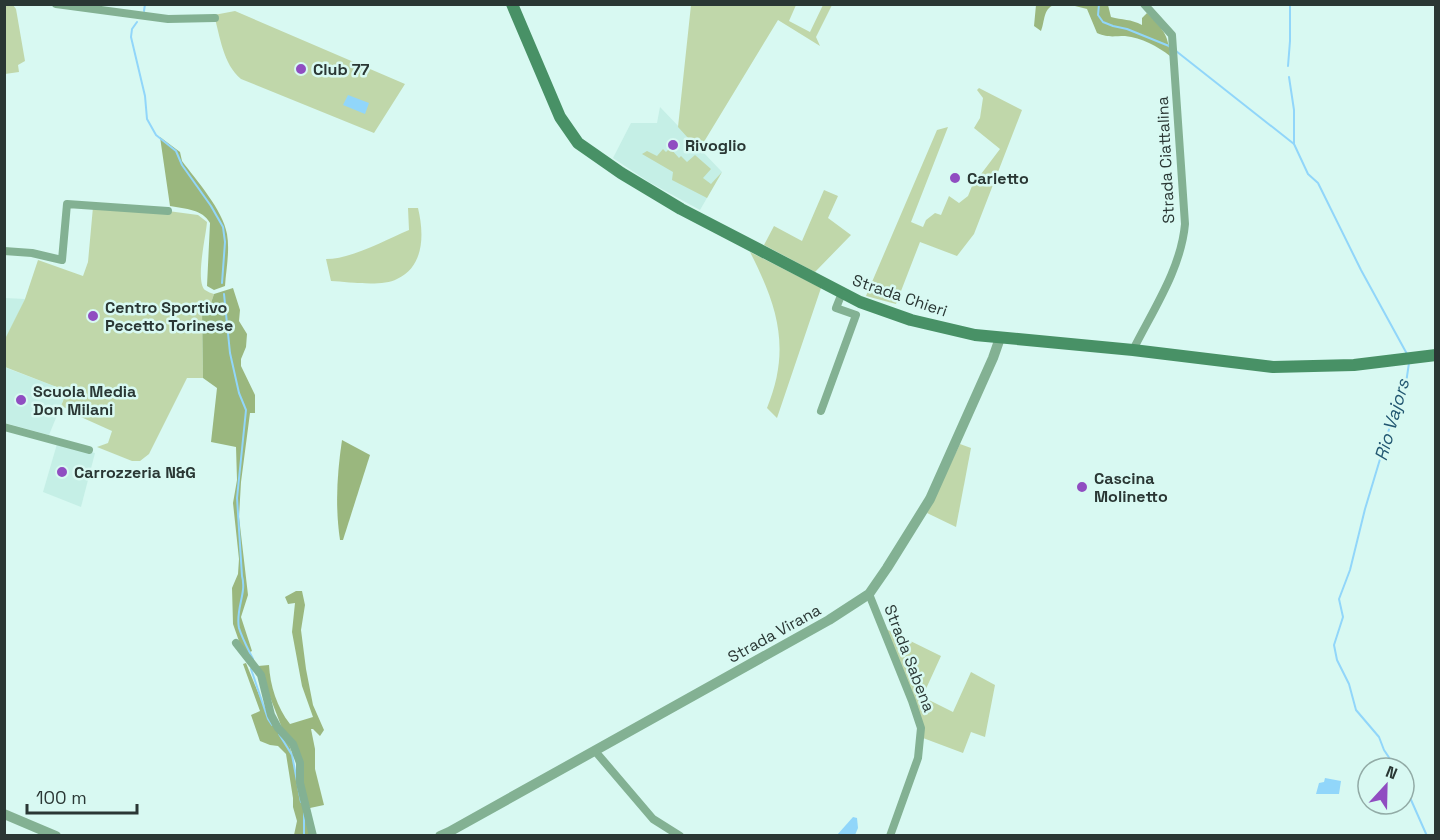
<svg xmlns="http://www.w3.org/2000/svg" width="1440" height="840" viewBox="0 0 1440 840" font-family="'Space Grotesk',sans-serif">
	<rect width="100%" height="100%" fill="#d8f9f2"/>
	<g fill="#c5efe6">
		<polygon points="660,107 722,172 700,210 649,182 613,158 631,123 657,123"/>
		<polygon points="5,298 25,299 5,341"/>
		<polygon points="4,367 67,391 49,435 5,423"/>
		<polygon points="57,444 95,453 81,507 43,492"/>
	</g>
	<g fill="#c0d7aa">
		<polygon points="5,4 13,5 16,9 25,61 18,65 19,72 5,74"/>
		<polygon points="691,5 796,5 789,21 810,32 823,5 832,5 816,37 820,46 778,20 699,150 678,127"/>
		<path d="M 235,11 L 405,84 L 374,133 L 241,79 C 223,64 220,36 214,15 Z"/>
		<polygon points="979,88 1022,110 974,234 957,256 920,242 896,304 866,296 937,130 948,127 911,222 923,227 926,220 935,213 941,215 949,196 959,203 968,196 972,186 1000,149 974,128 980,118 983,98 977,90"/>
		<polygon points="670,148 679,158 681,156 687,162 695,155 711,169 703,178 711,184 722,172 707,198 672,180 673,172 642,154 647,151 657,156 663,149 666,152"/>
		<polygon points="824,190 838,196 828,218 851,235 815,272 764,245 774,226 802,241"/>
		<path d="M 93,207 L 168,211 L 198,215 L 207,222 C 206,236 195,281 205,290 C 208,292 211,293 214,294 L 211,303 L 202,312 L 203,378 L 187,378 L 149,454 L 140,461 L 132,461 L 97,447 L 108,443 L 112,431 L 72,413 L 72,411 L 61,406 L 67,391 L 5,367 L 4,341 L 25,299 L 38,260 L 83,276 L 88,262 Z"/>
		<path d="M 408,208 L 418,208 C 424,233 425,266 397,279 C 382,287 349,282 331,281 L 326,259 C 352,259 385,240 409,230 Z"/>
		<path d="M 750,252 L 821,288 L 777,418 L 767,408 C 791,349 778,307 750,252 Z"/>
		<polygon points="960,444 971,448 956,527 927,513"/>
		<polygon points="886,629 941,656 925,691 927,699 953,712 971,672 995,685 985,737 971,732 963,753 923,738"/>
	</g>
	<g fill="#9ab77e">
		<path d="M 1036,5 L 1054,5 C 1043,9 1045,21 1041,31 L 1034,26 Z"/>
		<path d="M 1071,5 L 1108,5 L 1111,17 C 1122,20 1131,19 1142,25 L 1142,18 L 1147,13 C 1162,29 1168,32 1170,56 C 1157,46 1142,38 1125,36 C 1113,36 1109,38 1097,33 L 1087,9 Z"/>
		<path d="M 160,137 L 180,152 L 182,161 C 196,180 223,210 227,234 C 230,251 226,270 225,286 L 214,290 L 207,286 L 210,223 C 202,209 186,209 170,206 Z"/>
		<polygon points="233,288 240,310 239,321 247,334 246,347 241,359 241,366 255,395 255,413 250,413 241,482 239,517 248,595 241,617 252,651 248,653 240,644 233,624 232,588 238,574 239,559 233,503 237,480 236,447 211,442 217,388 203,378 202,312 211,303 214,294"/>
		<path d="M 342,440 L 370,455 L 343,540 L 340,540 C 335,506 337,474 342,440 Z"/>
		<path d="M 296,591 L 302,591 L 305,605 L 301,630 L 306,669 L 313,705 L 324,730 L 320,736 L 313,729 L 311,729 L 315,749 L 315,769 L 324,805 L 310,808 L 304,794 L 301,764 L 282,728 L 258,666 L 269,665 C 270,685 277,708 290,724 L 313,717 L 302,686 L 292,632 L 295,603 L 288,604 L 285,597 Z"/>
		<polygon points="246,663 264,707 277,730 289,743 310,835 294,835 297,821 293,807 293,798 286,754 278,746 270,745 260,741 251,715 260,711 243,664"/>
	</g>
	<g fill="#91d6fa">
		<polygon points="348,95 369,103 365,114 343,105"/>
		<polygon points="1325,778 1341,781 1339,794 1316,794 1319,783 1324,782"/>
		<polygon points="853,817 857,818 858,828 855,835 837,835"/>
	</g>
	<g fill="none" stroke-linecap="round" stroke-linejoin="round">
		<g stroke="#91d6fa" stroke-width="2">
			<polyline points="1099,4 1098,15 1103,22 1113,26 1127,29 1169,46"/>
			<polyline points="144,11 145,4"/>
			<polyline points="137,22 132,29 131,37 145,96 147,119 156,135 176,151 182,165 211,206 223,227 225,242 222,283"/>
			<polyline points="1176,51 1294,144"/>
			<polyline points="1288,66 1290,41 1290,4"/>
			<polyline points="1289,77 1294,110 1294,144 1308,174 1318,183 1361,270 1407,354"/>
			<path d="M 224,294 L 230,353 L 239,393 L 246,410 L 237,498 L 242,576 C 247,593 235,610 239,628 C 242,638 248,649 253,659"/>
			<polyline points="251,669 268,719 272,725"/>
			<polyline points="279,734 292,755 301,802"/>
			<polyline points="1396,768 1384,750 1379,737 1356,710 1349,684 1337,660 1334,645 1343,617 1339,599 1350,570 1365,509 1390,426 1406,383 1409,363"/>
			<polyline points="1404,784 1427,836"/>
			<polyline points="304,813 304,836"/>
		</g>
		<g stroke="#83b193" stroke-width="8">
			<polyline points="56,4 168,19 215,18"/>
			<polyline points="4,251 32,253 62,260 67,204 168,211"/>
			<path d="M 1133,350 C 1153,310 1181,269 1185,224 L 1172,35 L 1144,4"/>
			<polyline points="821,411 856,315 836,308 842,293"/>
			<polyline points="4,427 89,450"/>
			<polyline points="869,594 912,701 921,728 918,758 890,836"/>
			<polyline points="236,643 261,675 271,715 278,728 293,744 300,763 300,783 313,836"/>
			<polyline points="595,751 653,819 680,836"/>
		</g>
		<g stroke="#83b193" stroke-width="10">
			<polyline points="4,814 56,836"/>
			<polyline points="440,836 449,832 829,620 869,594 887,568 930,499 993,358 1000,338"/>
		</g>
		<polyline stroke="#489166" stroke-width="12" points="512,4 560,117 578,143 621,173 681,209 860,302 911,320 975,335 1133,350 1273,367 1354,365 1436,355"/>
	</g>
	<g fill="#904dc1" stroke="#d8f9f2" stroke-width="2">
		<circle cx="301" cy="69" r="6"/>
		<circle cx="673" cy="145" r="6"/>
		<circle cx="955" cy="178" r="6"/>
		<circle cx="93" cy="316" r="6"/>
		<circle cx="21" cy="400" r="6"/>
		<circle cx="62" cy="472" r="6"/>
		<circle cx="1082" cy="487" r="6"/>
	</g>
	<g text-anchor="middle" stroke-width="5" stroke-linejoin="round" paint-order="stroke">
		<g font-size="16" font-weight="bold" fill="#2a3734" stroke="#d8f9f2" text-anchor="start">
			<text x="313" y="75">Club 77</text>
			<text x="685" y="151">Rivoglio</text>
			<text x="967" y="184">Carletto</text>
			<text x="105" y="313">Centro Sportivo<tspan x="105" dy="18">Pecetto Torinese</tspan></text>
			<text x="33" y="397">Scuola Media<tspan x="33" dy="18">Don Milani</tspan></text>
			<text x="74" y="478">Carrozzeria N&amp;G</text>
			<text x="1094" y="484">Cascina<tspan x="1094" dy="18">Molinetto</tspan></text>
		</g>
		<g font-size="16" fill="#2a3734" stroke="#d8f9f2">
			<text transform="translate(1165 160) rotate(-93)" y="6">Strada Ciattalina</text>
			<text transform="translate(900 295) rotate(19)" y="6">Strada Chieri</text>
			<text transform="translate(774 633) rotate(-29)" y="6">Strada Virana</text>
			<text transform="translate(910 658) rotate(69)" y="6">Strada Sabena</text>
		</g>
		<g font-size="18" font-style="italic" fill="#225771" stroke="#d8f9f2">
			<text transform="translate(1392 420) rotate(-74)" y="6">Rio Vajors</text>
		</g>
	</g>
	<rect width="1440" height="840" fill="none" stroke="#2a3734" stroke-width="12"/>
	<g transform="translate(1386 786) rotate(22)"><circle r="28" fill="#d8f9f2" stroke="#92aba6" stroke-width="1.5"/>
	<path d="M0-4.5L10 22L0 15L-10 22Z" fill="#904dc1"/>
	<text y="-9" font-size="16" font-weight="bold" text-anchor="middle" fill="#2a3734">N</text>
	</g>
	<path d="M27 804v9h110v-9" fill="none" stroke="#2a3734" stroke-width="3"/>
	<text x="36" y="804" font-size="18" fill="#2a3734" stroke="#d8f9f2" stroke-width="4.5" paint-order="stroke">100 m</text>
</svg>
